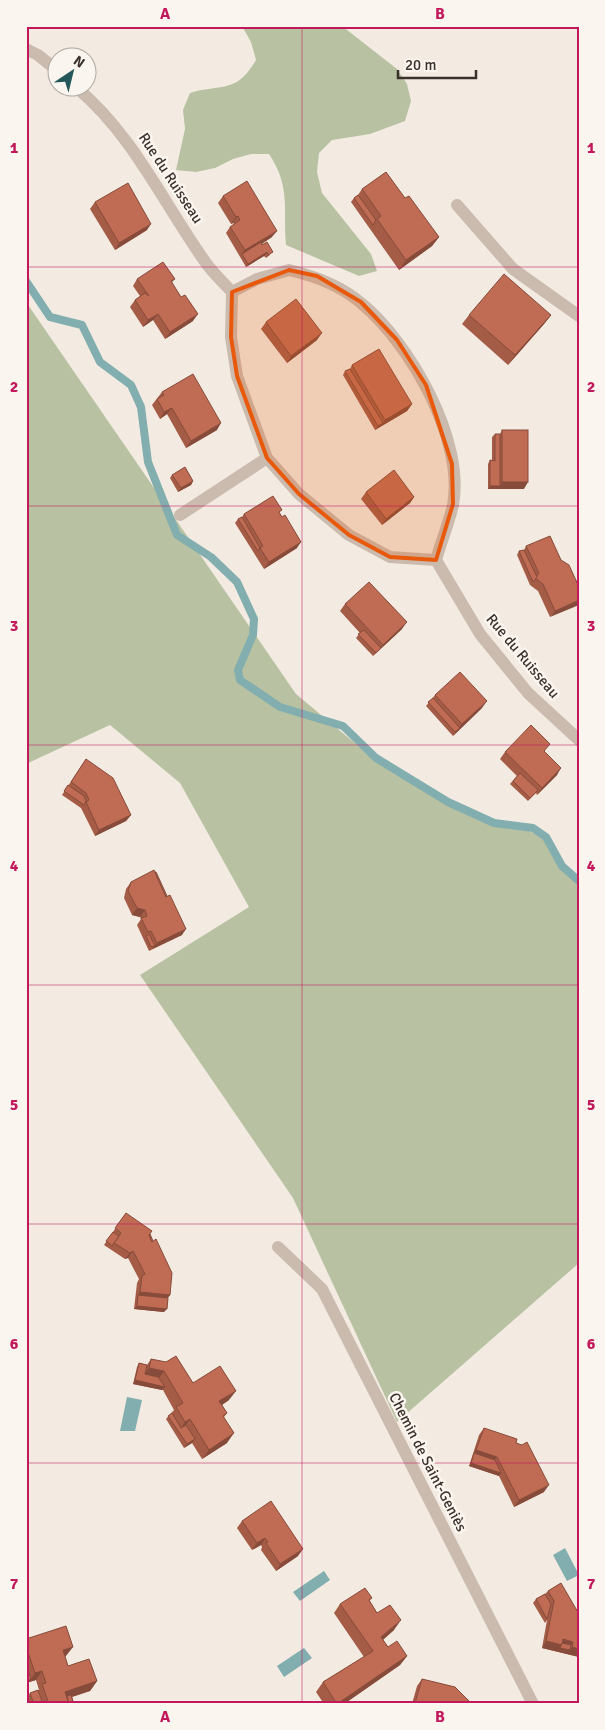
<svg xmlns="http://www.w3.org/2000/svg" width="605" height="1730" viewBox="0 0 605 1730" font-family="Signika,sans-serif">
	<rect width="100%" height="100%" fill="#f3ebe2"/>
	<g fill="#b8c2a2">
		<path d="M 242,26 L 342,26 L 397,69 L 407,84 L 411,101 L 405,121 L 370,134 L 332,140 L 319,153 L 317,172 L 322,193 L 371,254 L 377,271 L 359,276 L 286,245 C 283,209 291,187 269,154 L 251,154 L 233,159 L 215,168 L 196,172 L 176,170 L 185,129 L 183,110 L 190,93 C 224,83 236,94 256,60 L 251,42 Z"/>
		<polygon points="26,302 296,694 375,760 426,790 488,824 523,829 542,836 564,872 579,884 579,1263 397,1422 293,1198 140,975 249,907 180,783 110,725 26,764"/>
	</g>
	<g fill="#82aeaf">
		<polygon points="127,1397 142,1400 135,1431 120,1431"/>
		<polygon points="565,1548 579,1575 567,1581 553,1555"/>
		<polygon points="324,1571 330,1580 300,1601 293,1592"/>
		<polygon points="304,1648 312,1658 284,1677 277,1666"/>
	</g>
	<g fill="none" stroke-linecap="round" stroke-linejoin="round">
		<polyline stroke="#82aeaf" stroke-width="8" points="26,281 50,317 82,325 100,362 131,385 141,407 148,462 177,535 211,557 237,582 254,619 253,635 238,670 240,680 280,707 343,726 376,758 448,802 494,823 533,828 546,837 562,866 579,881"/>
		<g stroke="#cbbbae" stroke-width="12">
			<polyline points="26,49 38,55 58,71"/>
			<path d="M 77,88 C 134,136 163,203 206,263 C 213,273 223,282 232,292"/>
			<polyline points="457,205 513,269 579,316"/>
			<path d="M 289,270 C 315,276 340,285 361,303 C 410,343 465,440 453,505 C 449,523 441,542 436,560 L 390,557 L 349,535 L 299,494 L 267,458 L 237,376 L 231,337 L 232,292 L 257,279 Z"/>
			<polyline points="180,515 267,458"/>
			<polyline points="436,560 480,634 528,693 579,740"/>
			<polyline points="278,1247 322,1289 533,1704"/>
		</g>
	</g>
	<g fill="#a55c47">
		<polygon points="362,189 405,198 439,237 432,246 399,270 351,202 354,198 358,195"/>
		<polygon points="223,196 272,237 262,244 270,255 266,258 264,256 246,267 226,233 230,227 234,224 233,223 231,224 218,203"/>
		<polygon points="95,202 147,230 115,250 90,209"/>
		<polygon points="137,279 175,279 172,282 193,321 165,339 153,320 143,327 130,307 135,300 140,296 133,286"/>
		<polygon points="469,315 551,315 544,324 508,365 462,324"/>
		<polygon points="266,322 317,340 287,363 261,329"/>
		<polygon points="352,365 412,404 407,411 375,430 343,375 345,371 350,369"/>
		<polygon points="162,392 217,430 186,448 167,414 160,419 152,405"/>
		<polygon points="502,430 524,489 488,489 488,464 490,460 492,460 492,437 495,434 500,434"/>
		<polygon points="172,475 193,481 191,485 178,492 170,478"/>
		<polygon points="366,492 414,497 410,503 382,525 361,499"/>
		<polygon points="279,513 297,548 264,569 235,523 238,519 242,517 244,514"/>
		<polygon points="526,546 561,560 579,587 550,617 538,591 530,585 517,555 519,551 524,550"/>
		<polygon points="345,604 402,629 373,656 356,638 360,633 340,611"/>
		<polygon points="435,695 482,708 453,736 426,706"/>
		<polygon points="505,752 545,752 557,775 537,795 536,793 528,801 510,784 517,776 500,759"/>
		<polygon points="86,759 131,815 126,821 95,836 81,808 62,795"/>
		<polygon points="131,882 182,935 149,951 137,925 141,919 140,917 132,915 124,898 126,889"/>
		<polygon points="126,1213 150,1234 170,1295 168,1298 164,1312 134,1309 137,1283 139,1279 128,1258 125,1259 110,1249 116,1239 110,1249 104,1245"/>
		<polygon points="151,1359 193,1383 229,1400 222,1405 227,1413 224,1417 227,1443 202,1459 192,1443 184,1448 166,1419 174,1410 163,1390 162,1390 133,1384 137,1367 139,1363 147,1365"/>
		<polygon points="484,1428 516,1442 544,1492 514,1507 499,1476 469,1466 479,1435"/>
		<polygon points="242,1521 298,1556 276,1571 261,1550 262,1547 261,1545 252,1550 237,1528"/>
		<polygon points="561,1583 579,1657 542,1648 547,1620 545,1623 533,1603 536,1599 545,1594 548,1591"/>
		<polygon points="372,1598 369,1601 377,1613 394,1630 383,1640 388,1647 407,1656 400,1665 344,1704 324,1704 316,1692 323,1682 364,1657 334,1613 340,1604"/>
		<polygon points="26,1639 66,1656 65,1657 68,1666 97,1681 90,1691 72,1697 74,1704 30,1704 28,1697 30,1693 39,1690 36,1680 26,1683"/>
		<polygon points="422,1679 472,1704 412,1704 417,1686"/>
	</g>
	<g fill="#864b3a">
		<polygon points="238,216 233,223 231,224 236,217"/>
		<polygon points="151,224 147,230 115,250 119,243"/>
		<polygon points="277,231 272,237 243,255 242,254 245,250"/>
		<polygon points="439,237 432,246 399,270 406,260"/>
		<polygon points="267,252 264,256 246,267 248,264"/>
		<polygon points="158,314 153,320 143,327 148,320"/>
		<polygon points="198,314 193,321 165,339 170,332"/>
		<polygon points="551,315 544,324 508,365 515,355"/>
		<polygon points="322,333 317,340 287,363 291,356"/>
		<polygon points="412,404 407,411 375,430 378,426 383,423 385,420"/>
		<polygon points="172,408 167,414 160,419 164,412"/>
		<polygon points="221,423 217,430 186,448 191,441"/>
		<polygon points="193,481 191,485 178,492 181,488"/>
		<polygon points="502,482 528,482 524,489 488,489 490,486 500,486"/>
		<polygon points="414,497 410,503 382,525 386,519"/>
		<polygon points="301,542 297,548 264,569 269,562"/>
		<polygon points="579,600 579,605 550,617 555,611"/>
		<polygon points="407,622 402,629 373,656 383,645"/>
		<polygon points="487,701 482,708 453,736 462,724"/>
		<polygon points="561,768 557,775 537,795 542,788"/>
		<polygon points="131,815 126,821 95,836 99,830"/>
		<polygon points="137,908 145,910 140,917 132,915"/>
		<polygon points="186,929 182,935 152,949 157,943"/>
		<polygon points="133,1251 128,1258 125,1259 130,1253"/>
		<polygon points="140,1292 170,1295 165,1301 138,1295"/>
		<polygon points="137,1306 167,1309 164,1312 134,1309"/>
		<polygon points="149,1368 164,1371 157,1381 142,1377"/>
		<polygon points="135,1380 165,1387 162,1390 133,1384"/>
		<polygon points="236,1391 229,1400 213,1411 219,1401"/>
		<polygon points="190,1419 183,1429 179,1432 185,1422"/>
		<polygon points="234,1433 227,1443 202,1459 209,1450"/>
		<polygon points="195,1439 192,1443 184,1448 187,1444"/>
		<polygon points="476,1450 497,1457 492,1464 474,1453"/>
		<polygon points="471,1463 501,1473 499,1476 469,1466"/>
		<polygon points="549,1485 544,1492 514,1507 519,1500"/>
		<polygon points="265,1538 261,1545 252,1550 257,1543"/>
		<polygon points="303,1549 298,1556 276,1571 280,1564"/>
		<polygon points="401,1620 394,1630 374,1647 381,1637"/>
		<polygon points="563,1639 573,1642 569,1648 570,1650 572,1647 579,1649 579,1657 542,1648 546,1641"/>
		<polygon points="73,1647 66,1656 57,1659 63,1650"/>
		<polygon points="407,1656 400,1665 344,1704 337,1704"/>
		<polygon points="42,1671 36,1680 26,1683 27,1681 31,1679 35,1673"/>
		<polygon points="97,1681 90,1691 62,1700 65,1692"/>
	</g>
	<g fill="#c06b53" stroke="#864b3a">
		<polygon points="386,172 405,198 409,196 439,237 406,260 377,219 381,216 362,189"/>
		<polygon points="247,181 277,231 245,250 230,227 240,220 238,216 236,217 223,196"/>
		<polygon points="128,183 151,224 119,243 95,202"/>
		<polygon points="358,195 376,220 373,225 354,198"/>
		<polygon points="261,242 262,245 267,242 273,252 268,255 267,252 248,264 242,254"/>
		<polygon points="163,262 175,279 171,281 181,297 185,295 198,314 170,332 158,314 148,320 135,300 145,293 149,296 137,279"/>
		<polygon points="504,274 551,315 515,355 469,315"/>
		<polygon points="296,299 322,333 291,356 266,322"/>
		<polygon points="379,349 412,404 385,420 352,365"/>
		<polygon points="350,369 383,423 378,426 345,371"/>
		<polygon points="193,374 221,423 191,441 172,408 164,412 157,399 164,395 162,392"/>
		<rect x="502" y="430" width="26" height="52"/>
		<polygon points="495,434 500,434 500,486 490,486 490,460 495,461"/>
		<polygon points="185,467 193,481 181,488 172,475"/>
		<polygon points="394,470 414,497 386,519 366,492"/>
		<polygon points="273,496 282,510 279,512 282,517 285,515 301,542 269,562 260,548 263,546 244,514"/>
		<polygon points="242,517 260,548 258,551 238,519"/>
		<polygon points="550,536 561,560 569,565 579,587 579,600 555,611 543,584 535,578 539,573 526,546"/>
		<polygon points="524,550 537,577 533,582 519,551"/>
		<polygon points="369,582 407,622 383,645 345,604"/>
		<polygon points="364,630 381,648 376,653 358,634"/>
		<polygon points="460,672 487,701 462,724 435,695"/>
		<polygon points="433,698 460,728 455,732 428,702"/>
		<polygon points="531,725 550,744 544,751 561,768 542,788 505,752"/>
		<polygon points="86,759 113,778 131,815 99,830 86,802 89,800 86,793 71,782"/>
		<polygon points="520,773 538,790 530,798 513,781"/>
		<polygon points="68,785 84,796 86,801 84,805 64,791"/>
		<polygon points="154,870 166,897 170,895 186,929 157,943 151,931 148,932 141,918 147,916 145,910 137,908 128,891 131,882"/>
		<polygon points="155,872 156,872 167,896 166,897"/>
		<polygon points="149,934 155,946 151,947 146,936"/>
		<polygon points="126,1213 152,1231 149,1235 152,1242 156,1239 172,1273 170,1295 140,1292 142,1276 145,1274 133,1251 130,1253 114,1243 121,1233 115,1228"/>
		<polygon points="113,1232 119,1236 112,1246 106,1241"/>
		<polygon points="150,1234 153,1241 152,1242 149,1235"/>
		<polygon points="138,1295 168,1298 167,1309 137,1306"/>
		<polygon points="176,1356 193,1383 220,1366 236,1391 219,1401 227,1413 223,1416 234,1433 209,1450 190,1419 185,1422 176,1407 183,1403 164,1371 149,1368 151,1359 166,1362"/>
		<polygon points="139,1363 147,1365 145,1374 158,1377 165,1387 135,1380"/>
		<polygon points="172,1413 181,1428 186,1425 195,1439 187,1444 168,1416"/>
		<polygon points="484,1428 517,1439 516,1443 522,1445 527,1442 549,1485 519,1500 497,1457 476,1450"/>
		<polygon points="474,1453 495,1460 501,1473 471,1463"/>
		<polygon points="271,1501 303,1549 280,1564 266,1543 268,1542 265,1538 257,1543 242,1521"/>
		<polygon points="561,1583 579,1614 579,1649 572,1647 573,1642 563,1639 562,1645 546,1641 554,1601 548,1591"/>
		<polygon points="365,1588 372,1598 369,1600 377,1613 390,1605 401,1620 381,1637 388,1647 397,1641 407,1656 337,1704 323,1682 373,1651 340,1604"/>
		<polygon points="545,1594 551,1604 547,1619 536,1599"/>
		<polygon points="66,1626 73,1647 63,1650 68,1666 89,1659 97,1681 65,1692 69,1704 49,1704 42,1684 46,1683 42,1671 35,1673 26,1646 26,1639"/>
		<polygon points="562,1643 571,1645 570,1650 560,1648"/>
		<polygon points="27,1667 31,1679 27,1681 26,1679"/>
		<polygon points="422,1679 455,1687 472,1704 415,1703"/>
		<polygon points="38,1690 43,1704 34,1704 30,1693"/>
		<polygon points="71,1695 74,1704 69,1704 67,1696"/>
	</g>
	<path fill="#e8590c" fill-opacity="0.2" stroke="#e8590c" stroke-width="4" stroke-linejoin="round" d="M 289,270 L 317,276 L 361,302 L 397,340 L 426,385 L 452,464 L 453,504 L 436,560 L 390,557 L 349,535 L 299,494 L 267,458 L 237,376 L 231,337 L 232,292 Z"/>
	<path fill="none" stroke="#c2185b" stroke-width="1" stroke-opacity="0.55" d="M 302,26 L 302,1704M 26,267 L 579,267M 26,506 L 579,506M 26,745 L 579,745M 26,985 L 579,985M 26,1224 L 579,1224M 26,1463 L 579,1463"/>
	<g text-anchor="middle" stroke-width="5" stroke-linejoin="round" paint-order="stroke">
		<g font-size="15" fill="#3a302c" stroke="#faf5ef">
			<text transform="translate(171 178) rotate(57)" y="5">Rue du Ruisseau</text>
			<text transform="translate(523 656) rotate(50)" y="5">Rue du Ruisseau</text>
			<text transform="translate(428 1462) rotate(63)" y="5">Chemin de Saint-Geniès</text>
		</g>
	</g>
	<rect width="605" height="1730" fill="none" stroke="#faf5ef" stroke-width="55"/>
	<g transform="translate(72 72) rotate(35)"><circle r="24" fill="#faf5ef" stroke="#ada6a1"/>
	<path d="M0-4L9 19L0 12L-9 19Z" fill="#23585a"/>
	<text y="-8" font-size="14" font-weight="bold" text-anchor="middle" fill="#3a302c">N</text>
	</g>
	<path d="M398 70v8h78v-8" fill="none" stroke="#3a302c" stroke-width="2.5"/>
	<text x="405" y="70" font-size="15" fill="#3a302c" stroke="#faf5ef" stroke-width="4" paint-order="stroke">20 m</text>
	<rect x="28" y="28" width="550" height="1674" fill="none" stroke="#c2185b" stroke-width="2"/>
	<g font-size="16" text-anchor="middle" font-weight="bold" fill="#c2185b">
		<text x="165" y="19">A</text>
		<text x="440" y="19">B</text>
		<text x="14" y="153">1</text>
		<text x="591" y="153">1</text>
		<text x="14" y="392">2</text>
		<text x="591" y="392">2</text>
		<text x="14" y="631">3</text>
		<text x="591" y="631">3</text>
		<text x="14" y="871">4</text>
		<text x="591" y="871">4</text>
		<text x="14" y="1110">5</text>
		<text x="591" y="1110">5</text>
		<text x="14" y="1349">6</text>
		<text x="591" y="1349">6</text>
		<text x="14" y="1589">7</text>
		<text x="591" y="1589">7</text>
		<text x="165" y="1722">A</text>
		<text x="440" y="1722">B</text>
	</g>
</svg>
